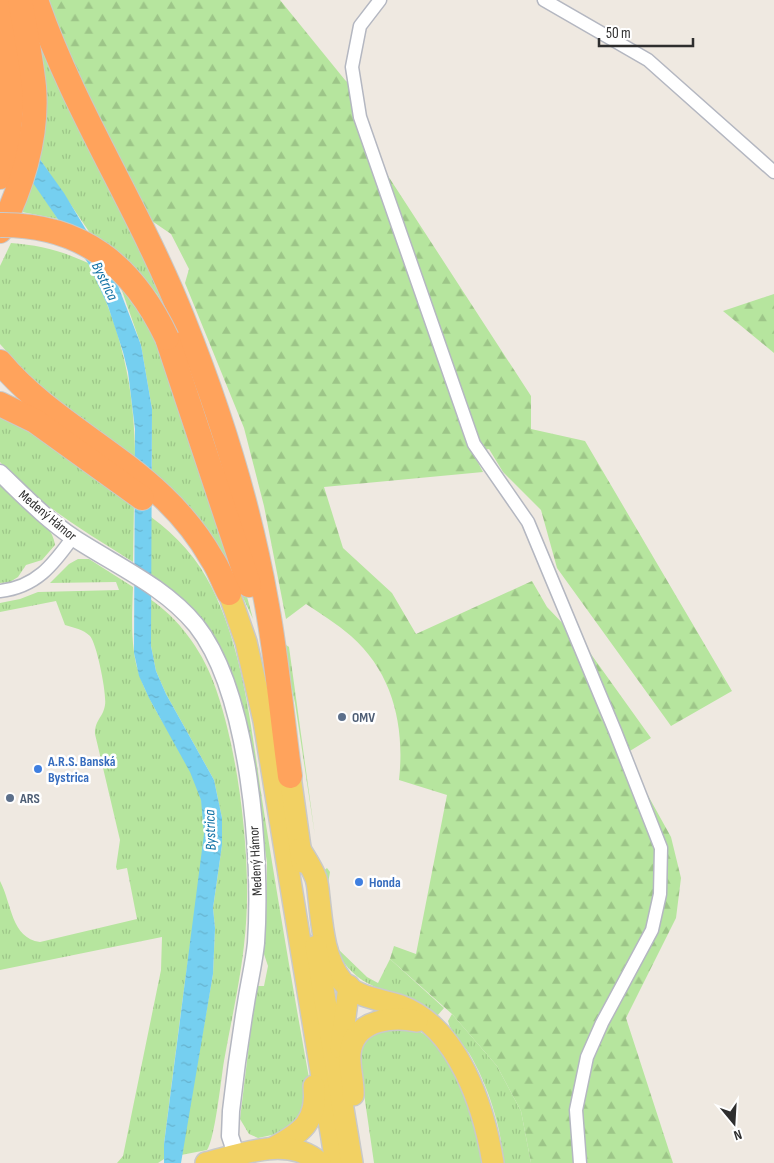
<svg xmlns="http://www.w3.org/2000/svg" width="774" height="1163" viewBox="0 0 774 1163" font-family="'Sofia Sans Condensed',sans-serif">
	<defs>
		<pattern id="grass-tufts" width="24" height="20" patternUnits="userSpaceOnUse" patternTransform="scale(1.25)"><rect width="24" height="20" fill="#b6e59e"/><path d="M3 7l-1-3M5 7V3M7 7l1-3M15 17l-1-3M17 17v-4M19 17l1-3" fill="none" stroke="#9dc588"/></pattern>
		<pattern id="forest-firs" width="22" height="20" patternUnits="userSpaceOnUse" patternTransform="scale(1.25)"><rect width="22" height="20" fill="#b6e59e"/><path d="M5 1l3.5 6h-7zM16 11l3.5 6h-7z" fill="#9dc588"/></pattern>
		<pattern id="water-ripples" width="26" height="14" patternUnits="userSpaceOnUse" patternTransform="scale(1.25)"><rect width="26" height="14" fill="#75cff0"/><path d="M2 4q2-2 4 0t4 0M15 11q2-2 4 0t4 0" fill="none" stroke="#66b2ce"/></pattern>
	</defs>
	<rect width="100%" height="100%" fill="#efe9e1"/>
	<g fill="url(#grass-tufts)">
		<polygon points="40,31 189,355 220,459 186,357 168,313 157,294 127,260 90,233 39,158 45,86"/>
		<polygon points="33,181 58,219 22,212"/>
		<path d="M 11,243 C 39,245 62,251 88,263 C 121,325 135,389 135,460 L 32,380 L 0,344 L 0,266 Z"/>
		<polygon points="121,288 149,326 166,364 246,593 253,619 229,567 152,474 152,409 141,345"/>
		<path d="M 0,412 L 134,503 L 133,562 C 85,531 38,505 0,462 Z"/>
		<path d="M 0,485 C 18,501 52,520 55,545 L 42,560 L 26,565 L 18,577 L 10,582 L 0,583 Z"/>
		<path d="M 151,517 C 177,536 198,559 212,588 C 246,657 252,738 264,812 C 278,901 293,989 309,1078 L 308,1106 L 286,1132 L 258,1138 L 249,1134 L 240,1119 L 256,986 L 264,986 L 268,966 L 263,951 L 266,920 L 267,863 L 246,719 L 231,670 L 217,641 L 198,616 L 150,573 Z"/>
		<path d="M 78,559 L 89,559 L 133,587 C 132,617 130,650 140,677 C 156,720 189,755 201,799 C 211,841 195,910 189,953 C 180,1017 172,1081 164,1144 L 164,1159 L 158,1163 L 117,1163 L 123,1156 L 161,970 L 162,937 L 0,970 L 0,881 C 12,904 11,938 40,942 L 137,919 L 127,868 L 117,870 L 116,867 L 120,840 L 95,734 C 95,719 103,718 105,705 C 107,695 97,644 90,636 C 83,629 74,628 65,625 L 56,601 L 0,612 L 0,603 L 20,599 L 38,592 L 119,590 L 116,582 L 50,583 L 69,564 Z"/>
		<path d="M 150,599 C 178,618 201,649 213,681 C 238,746 251,854 246,923 C 243,970 232,1016 224,1061 C 221,1079 215,1139 207,1150 L 181,1155 L 213,974 L 215,928 L 213,908 L 222,845 L 222,818 L 214,780 L 166,694 L 156,671 L 151,646 Z"/>
		<polygon points="286,645 289,647 315,836 295,703 283,650"/>
		<path d="M 327,868 L 330,872 L 326,895 L 337,948 L 367,977 L 378,983 L 390,959 L 444,1008 L 437,1016 C 430,1011 422,1004 414,1001 C 386,989 365,989 345,964 L 342,966 L 335,953 L 321,873 Z"/>
		<path d="M 452,1014 L 497,1066 L 521,1111 L 531,1163 L 504,1163 C 501,1126 488,1085 469,1053 C 462,1043 451,1034 448,1021 Z"/>
		<path d="M 411,1026 C 462,1053 472,1111 485,1163 L 374,1163 L 359,1059 C 360,1029 387,1028 411,1026 Z"/>
	</g>
	<g fill="url(#forest-firs)">
		<path d="M 46,0 L 280,0 L 345,80 L 355,89 L 379,162 L 531,396 L 531,429 L 585,441 L 732,691 L 671,726 L 557,568 L 541,510 L 503,472 L 489,449 L 473,453 L 483,472 L 324,487 L 343,548 L 392,593 L 416,634 L 532,581 L 547,607 L 588,650 L 651,738 L 625,754 L 671,837 L 681,878 L 676,918 L 626,1018 L 673,1163 L 531,1163 L 521,1111 L 497,1066 L 452,1014 L 390,959 L 394,946 L 416,954 L 447,795 L 399,780 C 405,726 393,673 351,636 C 337,624 321,614 306,604 L 286,619 L 264,506 L 244,428 L 185,283 L 189,269 L 171,234 L 152,221 L 72,63 Z"/>
		<polygon points="774,294 774,353 723,311"/>
	</g>
	<polygon fill="url(#water-ripples)" points="0,135 39,158 64,193 115,278 141,345 152,409 151,646 156,671 166,694 214,780 222,818 222,845 213,908 215,928 213,974 181,1163 164,1163 164,1144 204,834 201,800 190,772 149,698 139,676 134,653 135,429 128,372 123,352 108,306 88,263"/>
	<g fill="none" stroke-linecap="round" stroke-linejoin="round">
		<defs>
			<g id="minor">
				<polyline points="380,0 360,26 352,67 360,117 474,444 528,522 615,731 661,848 660,894 652,930 602,1023 587,1057 576,1110 580,1163"/>
				<polyline points="544,0 648,60 774,172"/>
				<path d="M 0,591 C 36,587 53,565 73,537"/>
			</g>
			<path id="tertiary" d="M 0,473 C 23,495 47,520 74,538 C 115,565 164,586 196,625 C 250,693 262,859 256,943 C 254,963 249,983 246,1003 C 240,1039 235,1075 231,1111 L 230,1136 L 239,1163"/>
			<g id="primary">
				<polyline points="229,593 246,642 264,721 336,1163"/>
				<polyline points="290,776 302,862"/>
				<path d="M 300,849 C 305,858 311,866 315,876 C 318,882 318,891 319,898 C 322,925 324,959 342,981 C 356,998 381,999 401,1006 C 459,1028 484,1108 493,1163"/>
				<polyline points="316,946 352,1163"/>
				<polyline points="341,1048 349,986"/>
				<path d="M 353,1095 C 354,1080 347,1062 351,1048 C 358,1019 394,1016 417,1021"/>
				<path d="M 273,1148 C 301,1133 318,1122 314,1086"/>
				<path d="M 206,1163 C 242,1154 289,1135 320,1163"/>
			</g>
			<g id="motorway">
				<path d="M 36,0 C 74,111 140,210 183,319 C 219,409 249,504 266,600 C 277,658 282,718 290,776"/>
				<path d="M 0,177 C 16,118 15,60 3,0"/>
				<path d="M 0,231 C 22,187 38,137 34,87 C 31,58 25,29 20,0"/>
				<polyline points="167,338 249,585"/>
				<path d="M 0,362 C 45,416 112,448 162,496 C 181,514 199,536 212,559 C 219,569 223,582 229,593"/>
				<polyline points="0,404 35,421 142,498"/>
			</g>
		</defs>
		<use href="#minor" stroke="#b4b7c1" stroke-width="15"/>
		<use href="#tertiary" stroke="#b4b7c1" stroke-width="19"/>
		<use href="#primary" stroke="#c9c9c9" stroke-width="24"/>
		<use href="#motorway" stroke="#c9c9c9" stroke-width="26"/>
		<use href="#minor" stroke="#fff" stroke-width="12"/>
		<use href="#tertiary" stroke="#fff" stroke-width="16"/>
		<use href="#primary" stroke="#f2d163" stroke-width="21"/>
		<use href="#motorway" stroke="#ffa35c" stroke-width="24"/>
		<defs>
			<path id="motorway-bridge" d="M 0,225 C 82,224 133,266 167,338"/>
		</defs>
		<use href="#motorway-bridge" stroke="#c9c9c9" stroke-width="26" stroke-linecap="butt"/>
		<use href="#motorway-bridge" stroke="#ffa35c" stroke-width="24"/>
	</g>
	<g fill="#5c6f8a" stroke="#fff" stroke-width="2">
		<circle cx="342" cy="717" r="5"/>
		<circle cx="10" cy="798" r="5"/>
	</g>
	<g fill="#3f7fe0" stroke="#fff" stroke-width="2">
		<circle cx="38" cy="769" r="5"/>
		<circle cx="359" cy="882" r="5"/>
	</g>
	<g text-anchor="middle" stroke-width="5" stroke-linejoin="round" paint-order="stroke">
		<g font-size="14" fill="#2e2e2e" stroke="#fff">
			<text transform="translate(48 515) rotate(40)" y="5">Medený Hámor</text>
			<text transform="translate(255 861) rotate(-93)" y="5">Medený Hámor</text>
		</g>
		<g font-size="14" font-weight="bold" fill="#4e5e75" stroke="#fff" text-anchor="start">
			<text x="352" y="722">OMV</text>
			<text x="20" y="803">ARS</text>
		</g>
		<g font-size="14" font-weight="bold" fill="#366cbe" stroke="#fff" text-anchor="start">
			<text x="48" y="766">A.R.S. Banská<tspan x="48" dy="16">Bystrica</tspan></text>
			<text x="369" y="887">Honda</text>
		</g>
		<g font-size="15" font-style="italic" fill="#0d6fa3" stroke="#fff">
			<text transform="translate(105 281) rotate(64)" y="5">Bystrica</text>
			<text transform="translate(210 830) rotate(-92)" y="5">Bystrica</text>
		</g>
	</g>
	<g transform="translate(734 1123) rotate(162)" stroke="#ffffff" stroke-width="4" paint-order="stroke">
	<path d="M0-4L9 19L0 12L-9 19Z" fill="#2e2e2e"/>
	<text y="-8" font-size="14" font-weight="bold" text-anchor="middle" fill="#2e2e2e">N</text>
	</g>
	<path d="M599 38v8h94v-8" fill="none" stroke="#2e2e2e" stroke-width="2.5"/>
	<text x="606" y="38" font-size="15" fill="#2e2e2e" stroke="#ffffff" stroke-width="4" paint-order="stroke">50 m</text>
</svg>
